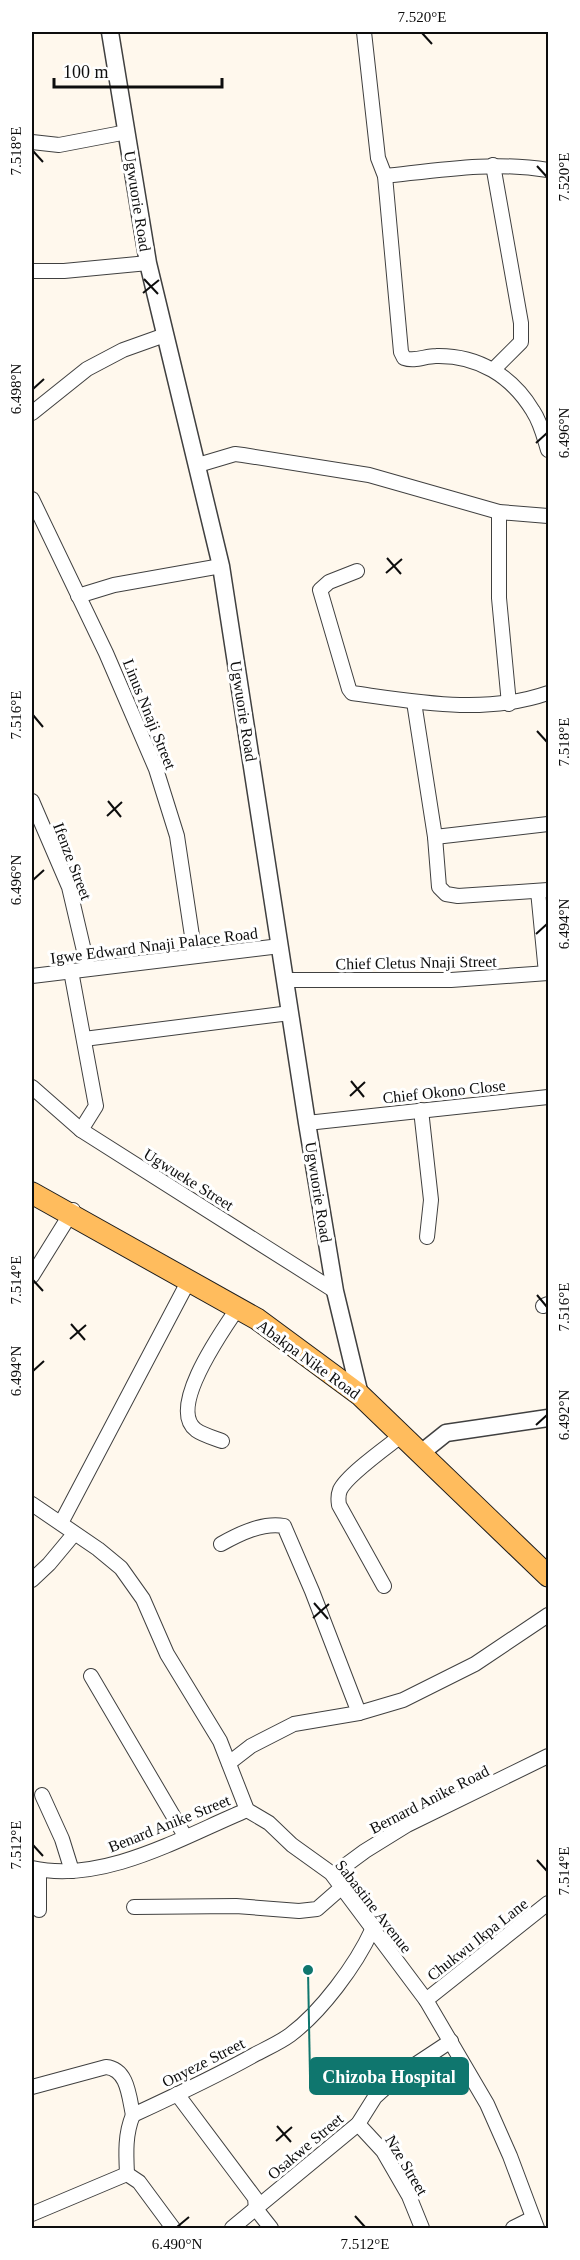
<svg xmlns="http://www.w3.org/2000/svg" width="580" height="2260" viewBox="0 0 580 2260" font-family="Georgia,serif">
	<rect width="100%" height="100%" fill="#fff8ed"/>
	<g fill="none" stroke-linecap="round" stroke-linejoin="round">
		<defs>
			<g id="minor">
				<path d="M 364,32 L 378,158 L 385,176 L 401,352 L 404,358 C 415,362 425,356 436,356 C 478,355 512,376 533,411 C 541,423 544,437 548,450"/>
				<polyline points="32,142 59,145 127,132"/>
				<polyline points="493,165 521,323 521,342 494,369"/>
				<path d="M 385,176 C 440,170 493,161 548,170"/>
				<polyline points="32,271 64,271 148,263"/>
				<polyline points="32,413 87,369 123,350 165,335"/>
				<polyline points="198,465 235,454 243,455 369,475 499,512 548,516"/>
				<polyline points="32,499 106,653 156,769 177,836 195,956"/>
				<polyline points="499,512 499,598 509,704"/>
				<path d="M 357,571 L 329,582 L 320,590 L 349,689 L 352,693 C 417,702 485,715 548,693"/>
				<polyline points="78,596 114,585 221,566"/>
				<polyline points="414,702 435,837 439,887 446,894 458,896 548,890"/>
				<polyline points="32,801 69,887 88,968"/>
				<polyline points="435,837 548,824"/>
				<polyline points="538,891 546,973"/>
				<polyline points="71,971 96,1106 81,1130"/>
				<polyline points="32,976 280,946"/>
				<polyline points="285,980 451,980 548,973"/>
				<polyline points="84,1039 290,1013"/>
				<polyline points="32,1087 81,1130 335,1291"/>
				<polyline points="421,1110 431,1200 427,1237"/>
				<polyline points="307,1123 548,1097"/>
				<polyline points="32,1276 73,1210"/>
				<polyline points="543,1306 548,1304"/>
				<path d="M 222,1441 C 214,1438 203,1435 196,1430 C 167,1408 223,1330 237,1309"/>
				<polyline points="32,1504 98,1549 121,1568 143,1599 167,1654 220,1741 247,1810 269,1823 292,1845 331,1873 426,2000 487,2104 510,2156 537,2228"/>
				<polyline points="61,1523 188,1282"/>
				<path d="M 221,1544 C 239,1534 263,1522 284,1526 L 312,1591 L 359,1713"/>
				<polyline points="32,1580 49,1564 74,1534"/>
				<path d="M 384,1586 L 339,1505 C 338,1499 338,1495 340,1490 C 347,1475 387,1447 402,1435"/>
				<polyline points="91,1676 185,1836"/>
				<polyline points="229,1763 251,1746 294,1724 359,1713 403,1700 475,1664 548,1615"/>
				<polyline points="42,1795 62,1839 72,1871"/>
				<path d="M 32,1868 C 104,1884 182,1837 247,1810"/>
				<polyline points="39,1870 39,1910"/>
				<polyline points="134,1907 236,1906 299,1911 317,1909 341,1888 342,1872 346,1865 365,1851 407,1825 548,1756"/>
				<polyline points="426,2000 548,1903"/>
				<path d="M 32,2087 L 106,2067 C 128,2069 129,2097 133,2115 C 174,2096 215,2077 254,2055 C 265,2049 279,2043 290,2035 C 321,2012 356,1965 372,1930"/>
				<polyline points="177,2094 255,2198 256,2209 271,2228"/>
				<polyline points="358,2124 383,2151 409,2196 422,2228"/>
				<polyline points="127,2174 139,2182 173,2228"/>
				<path d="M 32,2214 L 127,2174 C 126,2153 125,2134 133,2115"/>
				<polyline points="232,2228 358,2124 375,2097 398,2076 451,2041"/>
				<polyline points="513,2228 533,2218"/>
			</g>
			<g id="tertiary">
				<polyline points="110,32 148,263 221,566 307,1123 335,1291 360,1395"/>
				<polyline points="421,1453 446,1433 548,1418"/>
			</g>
			<polyline id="primary" points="32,1193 257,1319 360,1395 548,1576"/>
		</defs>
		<use href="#minor" stroke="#404040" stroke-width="16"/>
		<use href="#tertiary" stroke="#404040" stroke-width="19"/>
		<use href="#primary" stroke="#1e1e1e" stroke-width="23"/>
		<use href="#minor" stroke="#fff" stroke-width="14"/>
		<use href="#tertiary" stroke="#fff" stroke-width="16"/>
		<use href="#primary" stroke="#ffbc5d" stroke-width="21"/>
	</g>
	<path fill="none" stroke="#0d0d0d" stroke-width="2" d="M 422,33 L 432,44M 33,151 L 43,162M 537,166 L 547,177M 144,279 L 158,294M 143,293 L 159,280M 33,389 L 44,379M 536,443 L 547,433M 387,558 L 401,574M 386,573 L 402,559M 33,715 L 43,727M 537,731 L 547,742M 108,801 L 121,817M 107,816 L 122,802M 33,880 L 44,870M 536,934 L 547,924M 351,1081 L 364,1097M 350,1096 L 365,1082M 33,1280 L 43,1291M 537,1295 L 547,1307M 71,1324 L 85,1340M 70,1339 L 86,1325M 33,1371 L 44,1361M 536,1425 L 547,1415M 314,1603 L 328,1619M 313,1618 L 329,1604M 33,1845 L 43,1856M 537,1860 L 547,1871M 277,2126 L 291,2142M 276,2141 L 292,2127M 355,2216 L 365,2227M 177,2227 L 189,2217"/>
	<g text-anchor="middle" stroke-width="6" stroke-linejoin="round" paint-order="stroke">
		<g font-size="16" fill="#0d0d0d" stroke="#fff">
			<text transform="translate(138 201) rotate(81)" y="6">Ugwuorie Road</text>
			<text transform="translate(244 711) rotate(81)" y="6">Ugwuorie Road</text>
			<text transform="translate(150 714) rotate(68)" y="6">Linus Nnaji Street</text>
			<text transform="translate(73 861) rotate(69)" y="6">Ifenze Street</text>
			<text transform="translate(154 945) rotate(-7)" y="6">Igwe Edward Nnaji Palace Road</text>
			<text transform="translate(416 962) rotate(-1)" y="6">Chief Cletus Nnaji Street</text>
			<text transform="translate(444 1091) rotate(-6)" y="6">Chief Okono Close</text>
			<text transform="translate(189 1179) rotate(32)" y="6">Ugwueke Street</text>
			<text transform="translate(319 1192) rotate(81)" y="6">Ugwuorie Road</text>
			<text transform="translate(309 1359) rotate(36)" y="6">Abakpa Nike Road</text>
			<text transform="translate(429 1799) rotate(-27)" y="6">Bernard Anike Road</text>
			<text transform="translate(169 1823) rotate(-22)" y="6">Benard Anike Street</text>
			<text transform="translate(374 1906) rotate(52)" y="6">Sabastine Avenue</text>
			<text transform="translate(477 1939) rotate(-38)" y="6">Chukwu Ikpa Lane</text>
			<text transform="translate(203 2062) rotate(-27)" y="6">Onyeze Street</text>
			<text transform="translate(305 2146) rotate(-40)" y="6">Osakwe Street</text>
			<text transform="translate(407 2165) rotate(59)" y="6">Nze Street</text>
		</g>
	</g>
	<path fill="none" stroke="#0f766e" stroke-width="2" d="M308 1970L310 2076"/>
	<circle fill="#0f766e" stroke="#fff" stroke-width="2" cx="308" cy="1970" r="6"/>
	<rect fill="#0f766e" stroke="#0f766e" stroke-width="2" x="310" y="2058" width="158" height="36" rx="6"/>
	<g font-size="18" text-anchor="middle" font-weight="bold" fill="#fff">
		<text x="389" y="2083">Chizoba Hospital</text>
	</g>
	<rect width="580" height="2260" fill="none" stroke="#ffffff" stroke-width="66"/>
	<path d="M54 78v9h168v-9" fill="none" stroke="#0d0d0d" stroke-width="3"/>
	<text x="63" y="78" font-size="18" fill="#0d0d0d" stroke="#ffffff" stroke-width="4.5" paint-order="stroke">100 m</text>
	<rect x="33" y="33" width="514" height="2194" fill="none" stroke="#0d0d0d" stroke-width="2"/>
	<g font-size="15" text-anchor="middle" fill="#0d0d0d">
		<text x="422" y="22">7.520°E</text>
		<text transform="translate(16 151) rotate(-90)" y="5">7.518°E</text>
		<text transform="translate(564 177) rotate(-90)" y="5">7.520°E</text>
		<text transform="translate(16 389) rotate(-90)" y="5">6.498°N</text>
		<text transform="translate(564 433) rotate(-90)" y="5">6.496°N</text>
		<text transform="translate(16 715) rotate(-90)" y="5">7.516°E</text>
		<text transform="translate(564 742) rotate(-90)" y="5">7.518°E</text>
		<text transform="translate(16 880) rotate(-90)" y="5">6.496°N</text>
		<text transform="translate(564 924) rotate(-90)" y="5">6.494°N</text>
		<text transform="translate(16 1280) rotate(-90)" y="5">7.514°E</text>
		<text transform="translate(564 1307) rotate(-90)" y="5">7.516°E</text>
		<text transform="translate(16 1371) rotate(-90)" y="5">6.494°N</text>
		<text transform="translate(564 1415) rotate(-90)" y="5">6.492°N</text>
		<text transform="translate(16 1845) rotate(-90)" y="5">7.512°E</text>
		<text transform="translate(564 1871) rotate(-90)" y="5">7.514°E</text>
		<text x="177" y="2249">6.490°N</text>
		<text x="365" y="2249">7.512°E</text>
	</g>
</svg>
